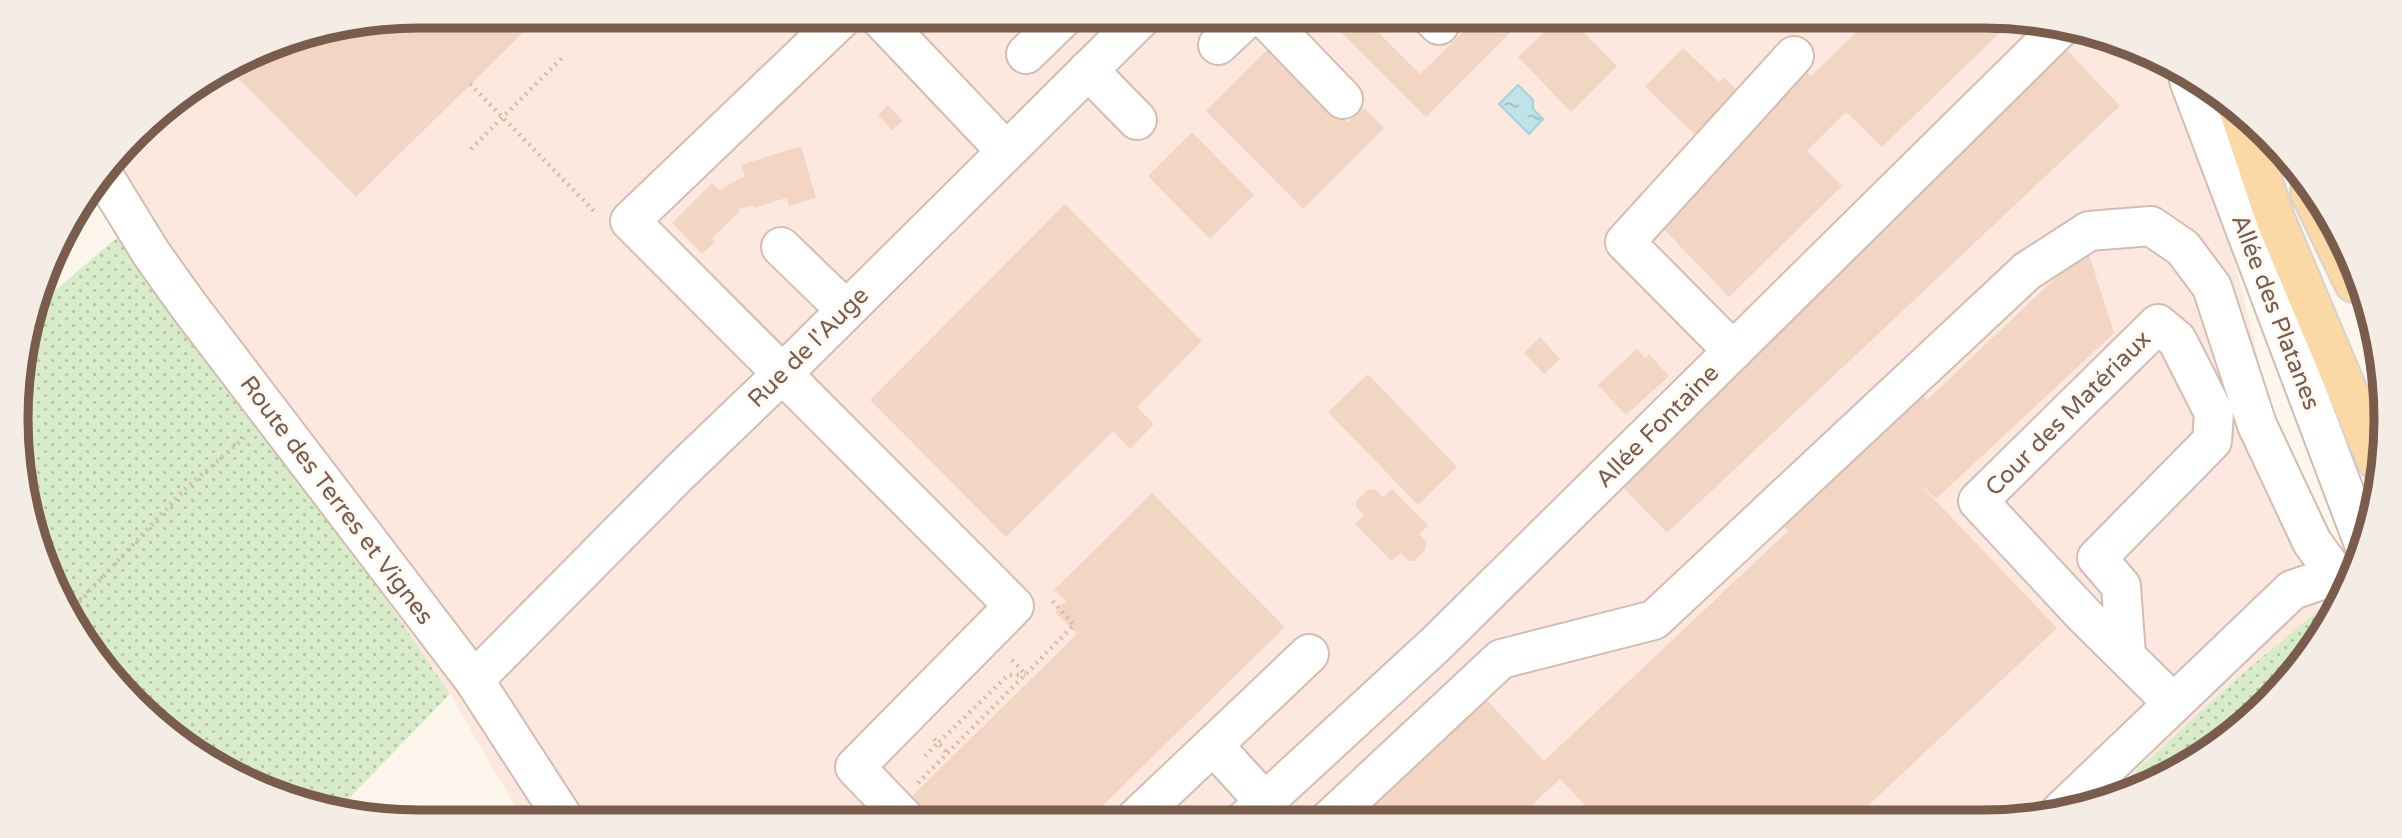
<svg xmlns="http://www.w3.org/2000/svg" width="2402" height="838" viewBox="0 0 2402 838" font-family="'Varela Round',sans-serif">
	<defs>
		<pattern id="grass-dots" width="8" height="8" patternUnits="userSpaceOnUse" patternTransform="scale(1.75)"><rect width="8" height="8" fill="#d8ecc9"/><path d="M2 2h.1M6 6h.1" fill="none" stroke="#b4c2a5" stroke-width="1.8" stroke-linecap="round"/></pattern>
		<pattern id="water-ripples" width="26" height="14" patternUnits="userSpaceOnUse" patternTransform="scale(1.75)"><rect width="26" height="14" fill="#bfe3e8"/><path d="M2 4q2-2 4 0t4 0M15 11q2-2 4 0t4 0" fill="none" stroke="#a0bbbe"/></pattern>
	</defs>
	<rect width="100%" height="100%" fill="#fdf6ec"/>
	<polygon fill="#fde8e0" points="419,16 1983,16 2087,29 2182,76 2229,238 2324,631 2249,722 2161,781 2036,819 524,822 450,694 99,186 153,116 265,46"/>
	<g fill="url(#grass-dots)">
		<polygon points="127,229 151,253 450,694 337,811 315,809 195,754 84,643 29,523 19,367 38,305"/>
		<polygon points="2334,597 2340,601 2332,621 2249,722 2161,781 2108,797 2243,673"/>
	</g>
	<polygon fill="url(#water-ripples)" stroke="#a5d3da" stroke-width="2" points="1518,85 1533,100 1533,109 1543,119 1529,134 1499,104"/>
	<g fill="#f3d5c3">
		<polygon points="419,16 540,16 356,197 229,69 265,46"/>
		<polygon points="1346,16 1362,16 1420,74 1479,16 1527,16 1426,117 1335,26"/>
		<polygon points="1561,16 1568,16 1617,66 1571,112 1518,57"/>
		<polygon points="1873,16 1983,16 2013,20 1882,147 1846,112 1807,151 1842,186 1729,297 1656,221 1799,64 1811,76"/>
		<polygon points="1272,45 1348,122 1364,108 1384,128 1303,209 1206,111"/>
		<polygon points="1683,48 1719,82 1724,78 1748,100 1705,144 1645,87"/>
		<polygon points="2065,48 2120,106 1667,533 1614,478"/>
		<polygon points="888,105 903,121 892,130 878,115"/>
		<polygon points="1192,132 1254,195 1210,239 1148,176"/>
		<polygon points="801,146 816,198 789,206 786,198 754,208 753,205 738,209 740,211 712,238 715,242 702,254 672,223 712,183 719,190 745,176 741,165"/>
		<polygon points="1065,204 1202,341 1137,407 1154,424 1130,449 1113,431 1006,537 870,400"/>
		<polygon points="2087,248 2114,333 1936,499 1912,476 2057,628 1854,819 1599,820 1560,779 1516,820 1353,820 1484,697 1544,761 1788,531 1774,515 1912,384 1927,400"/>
		<polygon points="1540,337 1560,359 1544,374 1524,353"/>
		<polygon points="1637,349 1645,358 1649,354 1669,376 1626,415 1598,385"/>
		<polygon points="1368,374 1457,467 1418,505 1328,412"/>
		<polygon points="1375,489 1383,497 1392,489 1428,526 1419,534 1427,543 1425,550 1414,561 1409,561 1401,553 1391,561 1355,524 1364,515 1356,507 1356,501 1368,490"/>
		<polygon points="1152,493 1285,627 1087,821 958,821 955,818 952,821 937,821 912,796 1077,634 1055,612 1066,601 1054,590"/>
	</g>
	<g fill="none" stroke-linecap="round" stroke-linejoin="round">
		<defs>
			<g id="minor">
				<polyline points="844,16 630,221 1014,606 855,767 907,821"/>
				<polyline points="878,16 1006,151"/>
				<polyline points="1263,16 1343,99"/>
				<polyline points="1430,16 1439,25"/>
				<polyline points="1218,45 1249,16"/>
				<polyline points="1026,54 1065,16"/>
				<polyline points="1088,70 1137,120"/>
				<polyline points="2189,80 2364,544"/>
				<polyline points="105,178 151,253 188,305 474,680 566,822"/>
				<polyline points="781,247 846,310"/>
				<polyline points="1733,351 1625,242 1794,56"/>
				<polyline points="2126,655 2121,586 2097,558 2212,441 2214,413 2177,340 2158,324 1978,501 2083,614 2173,703"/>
				<polyline points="474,680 680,472 782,374 1143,16"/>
				<polyline points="1213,745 1265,802"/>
				<polyline points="2060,812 2292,590 2336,575 2351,574"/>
				<polyline points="1245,820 1436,644 2062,26"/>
				<polyline points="1329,820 1501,659 1654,620 2027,271 2089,231 2151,226 2183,248 2212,287 2257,425 2312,542 2336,575"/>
				<polyline points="1133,821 1309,654"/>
			</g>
			<g id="major">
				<polyline points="2239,111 2276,221 2377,461"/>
				<polyline points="2310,192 2354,283"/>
			</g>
		</defs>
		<use href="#minor" stroke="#d1beb0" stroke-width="42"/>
		<use href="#major" stroke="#dad1cd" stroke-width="42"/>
		<g stroke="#d9b8a5" stroke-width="4.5" stroke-dasharray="2 5" stroke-linecap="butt">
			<polyline points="470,84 594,211"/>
			<polyline points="471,149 563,57"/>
			<polyline points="70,612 184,490 244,438"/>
			<polyline points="1012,660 1025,674"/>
			<polyline points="934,739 938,743 1008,675 1025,675"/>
			<polyline points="925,756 938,743 948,754"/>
			<polyline points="918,783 1074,625 1050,598"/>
			<polyline points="943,812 952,821"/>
		</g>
		<use href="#minor" stroke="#fff" stroke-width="38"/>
		<use href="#major" stroke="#fbd9a5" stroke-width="38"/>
	</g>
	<g text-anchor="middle" stroke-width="6" stroke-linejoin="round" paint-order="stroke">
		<g font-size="24" fill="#7a5c4d" stroke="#fffaf3">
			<text transform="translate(2276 312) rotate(69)" y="8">Allée des Platanes</text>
			<text transform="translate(808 347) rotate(-45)" y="8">Rue de l'Auge</text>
			<text transform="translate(2068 413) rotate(-45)" y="8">Cour des Matériaux</text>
			<text transform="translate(1657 426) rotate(-45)" y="8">Allée Fontaine</text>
			<text transform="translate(337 500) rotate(53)" y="8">Route des Terres et Vignes</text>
		</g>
	</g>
	<path d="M0 0H2402V838H0ZM419 28H1983A391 391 0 0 1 2374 419V419A391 391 0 0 1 1983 810H419A391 391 0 0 1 28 419V419A391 391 0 0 1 419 28Z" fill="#f4ede6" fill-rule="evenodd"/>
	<path fill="none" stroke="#7a5c4d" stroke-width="9" d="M419 28H1983A391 391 0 0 1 2374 419V419A391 391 0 0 1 1983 810H419A391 391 0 0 1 28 419V419A391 391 0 0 1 419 28Z"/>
</svg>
